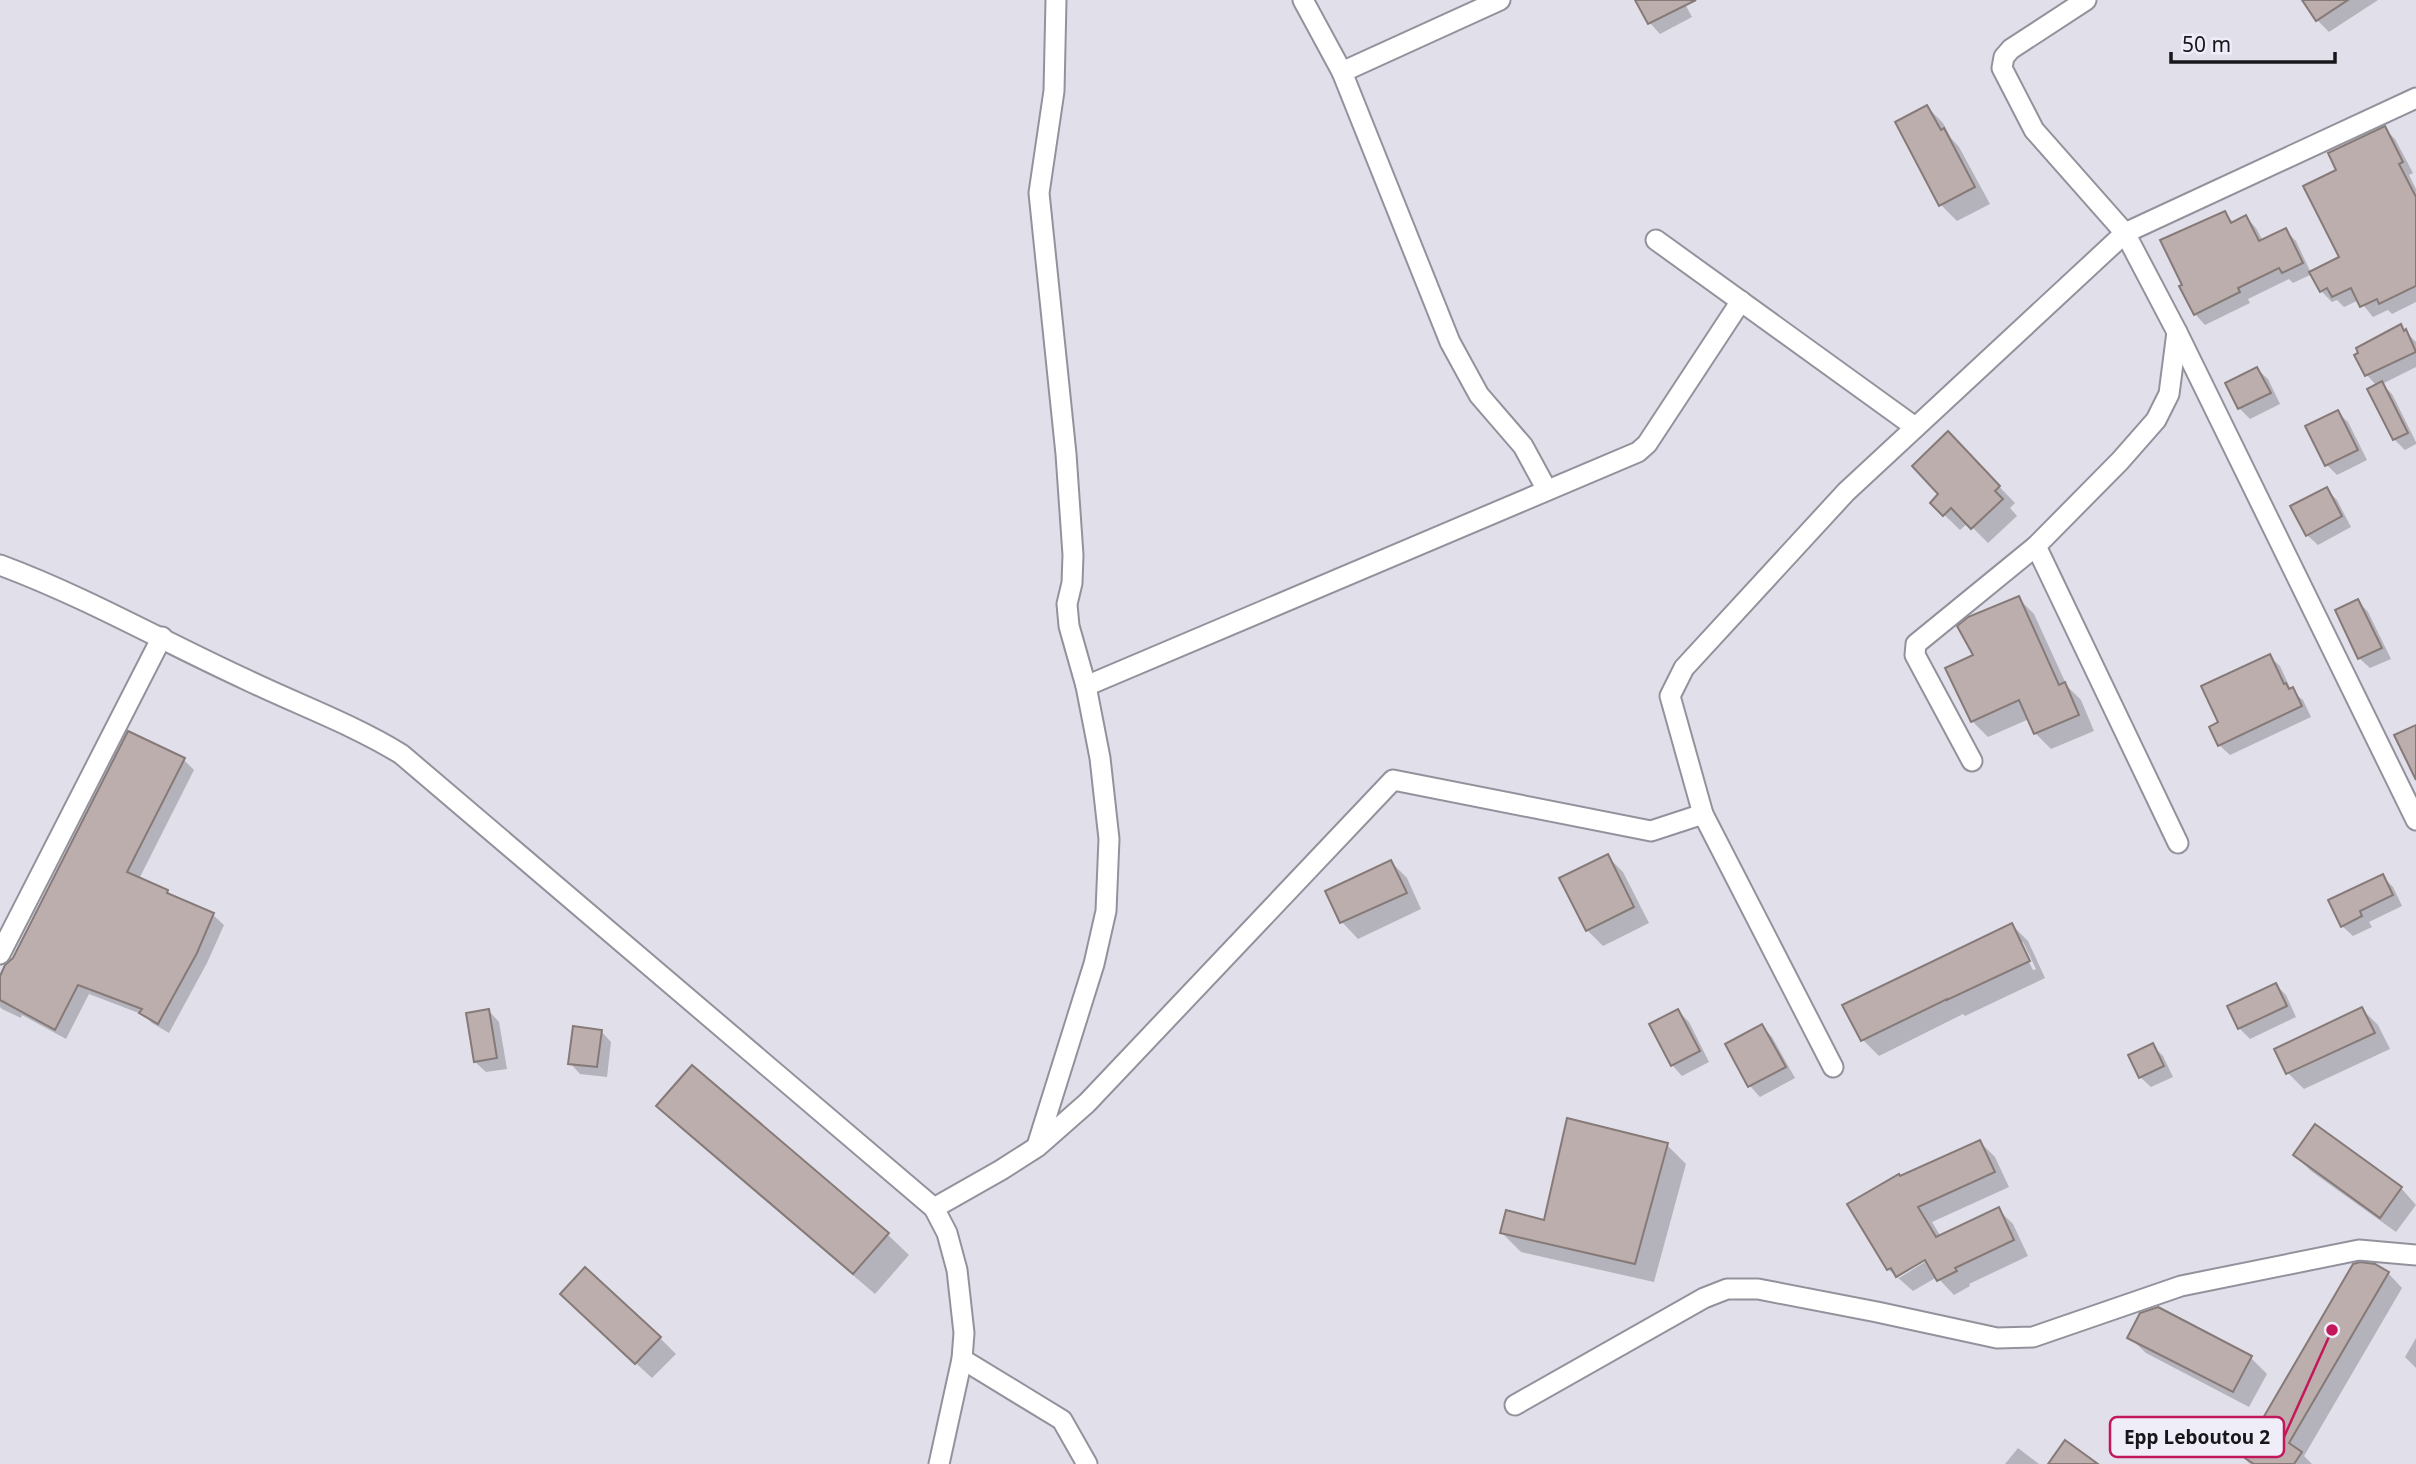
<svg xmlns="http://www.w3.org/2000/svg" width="2416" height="1464" viewBox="0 0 2416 1464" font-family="'Noto Sans',sans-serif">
	<rect width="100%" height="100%" fill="#e1e0ea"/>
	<g fill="#0003" fill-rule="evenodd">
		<polygon points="1637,0 1683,0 1692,17 1660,34 1650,23"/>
		<polygon points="2304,0 2378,0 2329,32 2317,20"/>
		<polygon points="1927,107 1943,123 1951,138 1959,147 1990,204 1957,221 1941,205"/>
		<polygon points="2384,128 2395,139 2413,173 2409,175 2416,189 2416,302 2392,314 2388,310 2373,317 2359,300 2344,307 2337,300 2332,302 2321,291 2312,274 2293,283 2289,279 2248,299 2250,303 2205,325 2195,314 2224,213 2234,223 2246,217 2256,228 2263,241 2285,230 2296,241 2311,273 2341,258 2338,171"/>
		<polygon points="2400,326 2416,342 2416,367 2382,384 2392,394 2416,442 2416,444 2405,450 2394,439 2377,386 2367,375 2357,356"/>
		<polygon points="2257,369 2268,379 2280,404 2250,419 2239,408"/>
		<polygon points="2337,412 2348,422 2367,460 2337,475 2327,465"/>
		<polygon points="1948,434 2015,503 2010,508 2017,516 1988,543 1968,523 1960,530 1932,503 1941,494"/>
		<polygon points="2326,489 2337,500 2351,527 2318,545 2307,535"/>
		<polygon points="2018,598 2034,614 2067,686 2081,700 2094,731 2051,749 2035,733 2029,719 1988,737 1972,721 1975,656"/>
		<polygon points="2358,601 2368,612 2391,659 2370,668 2359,658"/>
		<polygon points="2269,656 2280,666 2291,690 2303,700 2311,717 2230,755 2219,745 2221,723"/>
		<polygon points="184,760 194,770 139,879 167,891 174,898 213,915 224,925 207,963 169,1033 152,1023 144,1015 89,994 66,1039 22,1015 21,1018 2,1009 0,1007 0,980"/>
		<polygon points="1607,856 1623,872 1649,923 1603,946 1587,930"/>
		<polygon points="1391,862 1407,878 1421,909 1358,939 1342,922 1327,892"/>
		<polygon points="2382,876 2393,887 2402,906 2369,922 2372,927 2353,936 2342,926"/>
		<path d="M 2012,925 L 2028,941 L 2045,978 L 1965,1016 L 1963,1014 L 1879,1056 L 1863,1040 L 1845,1006 ZM 2019,942 L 2023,942 L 2036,969 L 2033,970 Z"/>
		<polygon points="2276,985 2286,995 2296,1017 2250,1039 2239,1028"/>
		<polygon points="2362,1009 2378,1025 2390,1049 2304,1089 2288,1073 2276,1050"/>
		<polygon points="489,1011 499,1022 507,1069 486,1072 475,1062"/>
		<polygon points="1678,1011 1689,1022 1709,1062 1682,1076 1672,1065"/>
		<polygon points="1762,1026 1772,1037 1795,1078 1760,1097 1750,1086"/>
		<polygon points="601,1031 611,1042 607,1077 580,1074 570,1063"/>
		<polygon points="2152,1045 2163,1056 2173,1077 2151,1087 2140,1077"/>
		<polygon points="658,1106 887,1234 909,1255 875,1294 679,1127"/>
		<path d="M 1980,1142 L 1995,1157 L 2009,1187 L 1932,1222 L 1941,1237 L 1998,1209 L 2013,1224 L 2028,1256 L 1969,1284 L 1970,1286 L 1954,1295 L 1937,1277 L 1913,1291 L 1888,1269 L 1900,1178 ZM 1931,1254 L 1933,1257 L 1899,1278 L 1896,1275 Z"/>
		<polygon points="1667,1145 1686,1164 1654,1282 1521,1252 1502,1233 1545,1222"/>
		<polygon points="2295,1155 2401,1188 2416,1205 2396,1232 2311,1171"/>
		<polygon points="2388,1273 2402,1288 2304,1456 2312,1464 2250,1464 2238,1452"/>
		<polygon points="578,1310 660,1338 676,1354 652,1378"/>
		<polygon points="2129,1337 2251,1358 2267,1374 2249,1407 2146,1353"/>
		<polygon points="2416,1338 2416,1368 2405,1357"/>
		<polygon points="2018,1448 2039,1464 2005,1464"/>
	</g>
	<g fill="#bbaeac" stroke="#867a78" stroke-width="2">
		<polygon points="1635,0 1696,0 1648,24"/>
		<polygon points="2302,0 2348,0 2316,21"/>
		<polygon points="1927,105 1941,130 1944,128 1975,187 1939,206 1895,122"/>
		<polygon points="2385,126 2403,162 2399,164 2416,197 2416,286 2379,304 2377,299 2360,307 2351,288 2332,297 2327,288 2320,292 2309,272 2339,257 2303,186 2336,170 2328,153"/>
		<polygon points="2225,211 2231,223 2246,215 2259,241 2286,228 2303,263 2282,273 2279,268 2238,288 2240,292 2194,315 2179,286 2182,285 2160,240"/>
		<polygon points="2401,324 2404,331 2406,329 2416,352 2365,376 2354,355 2358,353 2356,348"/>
		<polygon points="2257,367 2271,393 2238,409 2225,383"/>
		<polygon points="2382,381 2408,433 2393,440 2367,389"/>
		<polygon points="2338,410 2358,450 2325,466 2305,426"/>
		<polygon points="1948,431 2000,486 1995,491 2003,499 1971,529 1951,508 1943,516 1930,503 1938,494 1912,466"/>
		<polygon points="2327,487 2342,516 2306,536 2290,506"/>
		<polygon points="2019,596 2059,685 2065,682 2079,715 2034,734 2019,700 1971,722 1945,668 1973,655 1957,626 1968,617"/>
		<polygon points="2358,599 2382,648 2358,659 2335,610"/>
		<polygon points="2270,654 2284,684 2286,683 2289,689 2293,687 2302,706 2218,746 2209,727 2218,722 2201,686"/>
		<polygon points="2416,725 2416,780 2394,735"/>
		<polygon points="128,731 185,758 127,872 168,890 167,893 214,913 197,953 158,1024 139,1013 142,1009 78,985 55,1030 0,1000 0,976 5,965 13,958"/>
		<polygon points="1608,854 1634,907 1586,931 1559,878"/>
		<polygon points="1391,860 1407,893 1340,923 1325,891"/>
		<polygon points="2383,874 2393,895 2360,911 2362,916 2341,927 2328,900"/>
		<polygon points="2012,923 2030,961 1947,1000 1947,999 1861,1041 1842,1005"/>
		<polygon points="2276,983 2287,1006 2238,1029 2227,1006"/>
		<polygon points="2362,1007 2375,1033 2286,1074 2274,1049"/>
		<polygon points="489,1009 497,1058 474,1062 466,1013"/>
		<polygon points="1678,1009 1700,1051 1671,1066 1649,1024"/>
		<polygon points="1762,1024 1786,1067 1748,1087 1725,1044"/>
		<polygon points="573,1026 602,1030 597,1067 568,1064"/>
		<polygon points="2153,1043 2164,1066 2139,1078 2128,1055"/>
		<polygon points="692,1065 889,1233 853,1274 656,1106"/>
		<polygon points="1567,1118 1668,1143 1635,1264 1500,1233 1506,1210 1544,1220"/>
		<polygon points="2315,1124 2402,1187 2380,1218 2293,1155"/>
		<polygon points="1980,1140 1995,1172 1918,1207 1936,1237 1999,1207 2014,1240 1955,1268 1957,1271 1937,1281 1925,1260 1896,1277 1891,1268 1887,1270 1847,1204 1899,1174 1900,1176"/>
		<polygon points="2360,1262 2375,1264 2389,1272 2289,1443 2302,1452 2294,1464 2254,1464 2236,1452 2256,1422 2259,1425 2353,1264"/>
		<polygon points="585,1267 661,1337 635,1364 560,1294"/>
		<polygon points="2158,1307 2252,1356 2233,1392 2127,1338 2140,1313"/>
		<polygon points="2065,1440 2098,1464 2048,1464"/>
	</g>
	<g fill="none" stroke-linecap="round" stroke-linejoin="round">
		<defs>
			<g id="street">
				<polyline points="1303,0 1342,72 1450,342 1479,395 1523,446 1547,490"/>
				<polyline points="2086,0 2011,49 2004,57 2002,68 2034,130 2125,233 2177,332 2416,820"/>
				<polyline points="1342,72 1500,0"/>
				<polyline points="1656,240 1915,427"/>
				<polyline points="2036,546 2178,843"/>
				<path d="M 0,565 C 86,597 164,642 247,680 C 299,705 352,724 401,754 L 934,1208 L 1001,1170 L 1037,1147 L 1087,1103 L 1393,780 L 1651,831 L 1703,814 L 1670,696 L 1684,668 L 1846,492 L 2125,233 L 2416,98"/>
				<polyline points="1086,686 1638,452 1647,444 1741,301"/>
				<polyline points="1972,761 1915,655 1916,644 2036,546 2120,461 2156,420 2169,394 2177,332"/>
				<polyline points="1703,814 1833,1067"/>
				<polyline points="0,954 162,637"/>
				<polyline points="1037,1146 1094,964 1106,911 1109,839 1100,758 1086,686 1069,626 1067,604 1072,583 1073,555 1066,454 1039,193 1054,91 1056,0"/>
				<polyline points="934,1208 947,1233 957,1270 964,1333 962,1359 939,1464"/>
				<polyline points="962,1359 1062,1420 1087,1464"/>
				<polyline points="1515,1405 1704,1298 1727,1289 1758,1289 1877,1312 1997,1338 2033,1337 2181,1286 2359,1250 2416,1255"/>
			</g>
		</defs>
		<use href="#street" stroke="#93929c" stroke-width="23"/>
		<use href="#street" stroke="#fff" stroke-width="19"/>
	</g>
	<path fill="none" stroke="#c2185b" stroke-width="2.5" d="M2332 1330L2284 1437"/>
	<circle fill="#c2185b" stroke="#eeedf8" stroke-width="2.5" cx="2332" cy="1330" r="7"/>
	<rect fill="#eeedf8" stroke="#c2185b" stroke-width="2.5" x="2110" y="1417" width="174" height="40" rx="7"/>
	<g font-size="19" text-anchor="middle" font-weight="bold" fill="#17171b">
		<text x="2197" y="1444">Epp Leboutou 2</text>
	</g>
	<path d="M2171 52v10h164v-10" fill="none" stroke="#17171b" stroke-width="3.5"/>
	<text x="2182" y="52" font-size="21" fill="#17171b" stroke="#eeedf8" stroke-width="5" paint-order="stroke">50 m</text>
</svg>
